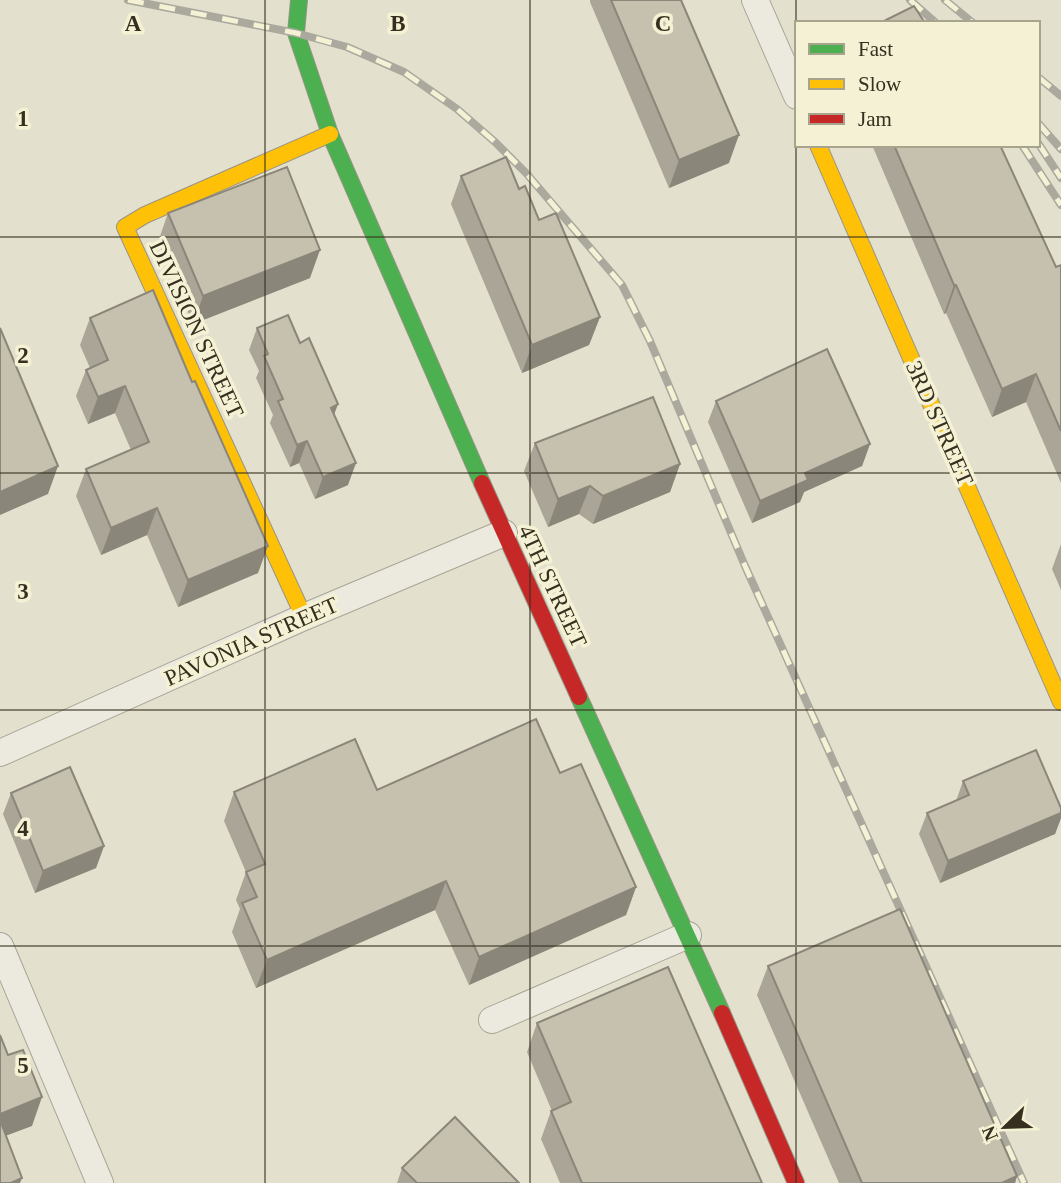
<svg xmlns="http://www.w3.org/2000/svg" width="1061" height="1183" viewBox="0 0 1061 1183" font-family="'Times New Roman',serif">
	<rect width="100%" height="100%" fill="#e3e1cd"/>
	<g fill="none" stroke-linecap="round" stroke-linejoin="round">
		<defs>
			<g id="street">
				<polyline points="755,0 797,96"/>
				<polyline points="0,753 304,617 504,533"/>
				<polyline points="0,946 100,1183"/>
				<polyline points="492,1020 688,935"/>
			</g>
			<g id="fast">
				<polyline points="299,0 296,33 330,134 482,483"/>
				<polyline points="579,697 722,1013"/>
			</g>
			<g id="slow">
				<polyline points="818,145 1061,702"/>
				<polyline points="304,617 125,227 145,215 330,134"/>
			</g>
			<g id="jam">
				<polyline points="482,483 579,697"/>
				<polyline points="722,1013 796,1183"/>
			</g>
		</defs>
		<use href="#street" stroke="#a8a597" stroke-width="28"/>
		<use href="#fast" stroke="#989586" stroke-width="18"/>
		<use href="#slow" stroke="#989586" stroke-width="18"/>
		<use href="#jam" stroke="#989586" stroke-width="18"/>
		<use href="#street" stroke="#eceade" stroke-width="26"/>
		<use href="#fast" stroke="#4caf50" stroke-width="16"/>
		<use href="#slow" stroke="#ffc107" stroke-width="16"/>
		<use href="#jam" stroke="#c62828" stroke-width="16"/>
		<defs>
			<g id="rail">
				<polyline points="128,0 296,33 347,47 404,72 457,109 495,142 526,173 622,285 650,341 745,566 1024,1183"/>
				<polyline points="910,0 936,23"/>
				<polyline points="945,0 973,23"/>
				<polyline points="1038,77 1061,96"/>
				<polyline points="1038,123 1061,149"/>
				<polyline points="1038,143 1061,178"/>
				<polyline points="1022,145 1061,205"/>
			</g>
		</defs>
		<use href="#rail" stroke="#aba99e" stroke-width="8"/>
		<use href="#rail" stroke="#f4f1d4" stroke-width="5" stroke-dasharray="16" stroke-linecap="butt"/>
	</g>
	<g fill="#aaa596">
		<polygon points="590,0 681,0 729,163 669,188 590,2"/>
		<polygon points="872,145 1000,145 1056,267 1061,265 1061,483 1026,402 992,417 946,313 944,314"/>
		<polygon points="461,176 519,189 600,317 589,345 522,373 451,204"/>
		<polygon points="168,213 310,278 193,324 158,242"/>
		<polygon points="90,318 258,573 178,607 147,535 101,555 76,496 86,469 131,450 115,413 88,424 76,396 86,370 90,368 80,345"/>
		<polygon points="257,328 300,343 334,415 348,485 315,499 299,463 290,467 270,423 273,415 256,378 259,371 249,350"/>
		<polygon points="716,401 870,444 862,466 804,492 800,502 752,523 708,422"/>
		<polygon points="535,443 680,464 670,492 593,524 579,514 548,527 524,471"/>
		<polygon points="1061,544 1061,590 1052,569"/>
		<polygon points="560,773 636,887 626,915 469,985 435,910 256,988 232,932 240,909 236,900 246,872 224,821 234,792 377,790"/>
		<polygon points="963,781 1061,808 1061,818 1055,834 940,883 919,834 927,813 956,801"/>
		<polygon points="11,793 104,846 96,868 35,893 3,814"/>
		<polygon points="768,966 1017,1176 1015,1183 839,1183 757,995"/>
		<polygon points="537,1023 762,1183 560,1183 541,1139 551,1111 552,1111 527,1052"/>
		<polygon points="402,1168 519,1183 397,1183"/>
	</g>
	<g fill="#8b867a">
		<polygon points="739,135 729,163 669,188 679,160"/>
		<polygon points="320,250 310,278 193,324 203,296"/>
		<polygon points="954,285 956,285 946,313 944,314"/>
		<polygon points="600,317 589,345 522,373 532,345"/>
		<polygon points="1036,374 1026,402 992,417 1002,389"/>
		<polygon points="125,386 115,413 88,424 98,397"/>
		<polygon points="338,404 330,426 331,408"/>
		<polygon points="307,441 299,463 290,467 297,445"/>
		<polygon points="870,444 862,466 804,492 800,502 752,523 760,501 805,473"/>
		<polygon points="356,463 348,485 315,499 323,477"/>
		<polygon points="680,464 670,492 593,524 603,496"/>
		<polygon points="58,466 48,494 0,515 0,492"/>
		<polygon points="590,486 579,514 548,527 558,499"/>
		<polygon points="157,508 147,535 101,555 111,528"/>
		<polygon points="268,546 258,573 178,607 188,580"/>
		<polygon points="1061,813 1061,818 1055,834 940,883 948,861"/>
		<polygon points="104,846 96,868 35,893 43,871"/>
		<polygon points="446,881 435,910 256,988 267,960"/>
		<polygon points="636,887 626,915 469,985 479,957"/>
		<polygon points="42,1097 32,1126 0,1138 0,1114"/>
		<polygon points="1017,1176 1015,1183 1002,1183"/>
		<polygon points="22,1178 20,1183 11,1183"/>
	</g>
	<g fill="#c6c0ae" stroke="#8b867a" stroke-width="2">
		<polygon points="611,0 681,0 739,135 679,160"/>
		<polygon points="914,6 925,23 880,23"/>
		<polygon points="894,145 1000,145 1056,267 1061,265 1061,431 1036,374 1002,389 956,285 954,285"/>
		<polygon points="506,157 519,189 525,186 539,220 556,213 600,317 532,345 461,176"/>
		<polygon points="287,167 320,250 203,296 168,213"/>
		<polygon points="153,290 192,382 195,381 268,546 188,580 157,508 111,528 86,469 149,442 125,386 98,397 86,370 108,360 90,318"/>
		<polygon points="288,315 300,343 309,338 338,404 331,408 356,463 323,477 307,441 297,445 278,401 283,399 264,356 268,354 257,328"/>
		<polygon points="0,328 58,466 0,492"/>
		<polygon points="827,349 870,444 805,473 808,480 760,501 716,401"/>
		<polygon points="653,397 680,464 603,496 590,486 558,499 535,443"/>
		<polygon points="536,719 560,773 581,764 636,887 479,957 446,881 267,960 242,903 257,897 246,872 265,864 234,792 355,739 377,790"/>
		<polygon points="1036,750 1061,808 1061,813 948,861 927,813 969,795 963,781"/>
		<polygon points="70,767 104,846 43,871 11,793"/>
		<polygon points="900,909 1017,1176 1002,1183 862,1183 768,966"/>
		<polygon points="668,967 762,1183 582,1183 551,1111 571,1102 537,1023"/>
		<polygon points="0,1035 8,1055 23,1050 42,1097 0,1114"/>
		<polygon points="455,1117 519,1183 417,1183 402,1168"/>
		<polygon points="0,1120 22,1178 11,1183 0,1183"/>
	</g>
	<path fill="none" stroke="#362f1f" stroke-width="2" stroke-opacity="0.55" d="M 265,0 L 265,1183M 530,0 L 530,1183M 796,0 L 796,1183M 0,237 L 1061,237M 0,473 L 1061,473M 0,710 L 1061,710M 0,946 L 1061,946"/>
	<g text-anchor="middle" stroke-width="7" stroke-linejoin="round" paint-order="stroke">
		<g font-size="23" fill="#362f1f" stroke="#f4f1d4">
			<text transform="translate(197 329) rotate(65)" y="8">DIVISION STREET</text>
			<text transform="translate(940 423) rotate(66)" y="8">3RD STREET</text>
			<text transform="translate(553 586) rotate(65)" y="8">4TH STREET</text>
			<text transform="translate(251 641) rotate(-24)" y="8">PAVONIA STREET</text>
		</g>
	</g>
	<g font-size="23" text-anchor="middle" font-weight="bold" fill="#362f1f" stroke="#f4f1d4" stroke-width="7" stroke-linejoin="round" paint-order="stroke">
		<text x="133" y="31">A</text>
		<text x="398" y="31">B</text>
		<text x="663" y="31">C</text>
		<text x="23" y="126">1</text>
		<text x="23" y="363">2</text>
		<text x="23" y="599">3</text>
		<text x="23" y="836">4</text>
		<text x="23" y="1073">5</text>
	</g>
	<rect x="795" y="21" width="245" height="126" fill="#f4f1d4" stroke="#a8a38c" stroke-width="2"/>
	<rect x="809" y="44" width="35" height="10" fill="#4caf50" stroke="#a8a38c" stroke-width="2"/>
	<text x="858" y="56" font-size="21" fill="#362f1f">Fast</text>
	<rect x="809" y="79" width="35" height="10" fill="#ffc107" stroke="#a8a38c" stroke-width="2"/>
	<text x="858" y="91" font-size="21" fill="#362f1f">Slow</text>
	<rect x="809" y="114" width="35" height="10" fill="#c62828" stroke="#a8a38c" stroke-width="2"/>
	<text x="858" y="126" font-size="21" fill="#362f1f">Jam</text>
	<g transform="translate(1005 1127) rotate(247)" stroke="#f4f1d4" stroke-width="5" paint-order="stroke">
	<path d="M0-5L12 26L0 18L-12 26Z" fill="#362f1f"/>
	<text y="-10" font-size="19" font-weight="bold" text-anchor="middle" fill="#362f1f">N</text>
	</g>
</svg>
